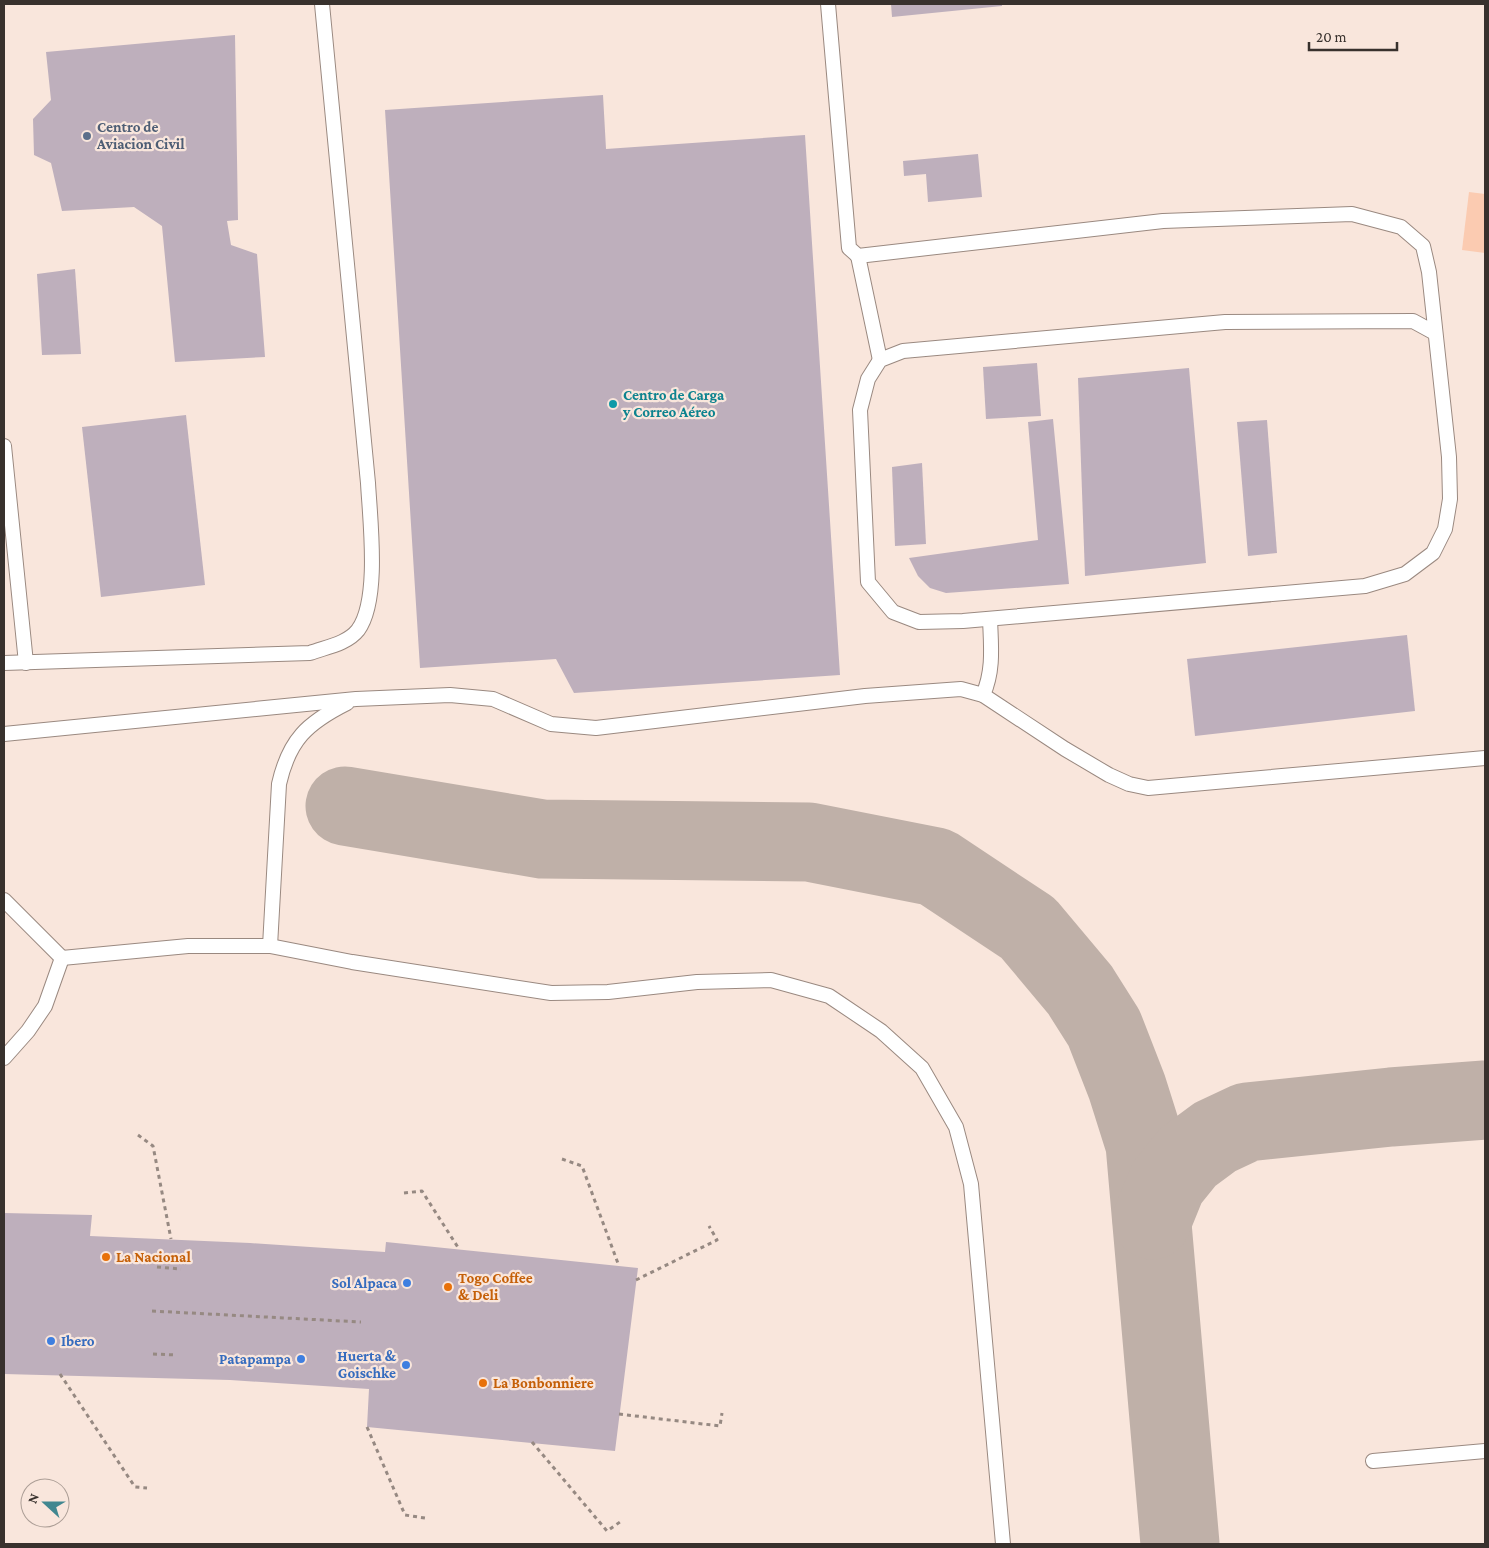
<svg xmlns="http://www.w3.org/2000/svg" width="1489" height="1548" viewBox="0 0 1489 1548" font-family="'Crimson Pro',serif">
	<rect width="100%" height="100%" fill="#f9e6dc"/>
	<polygon fill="#fbcbb1" points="1469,192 1485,194 1485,253 1462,250"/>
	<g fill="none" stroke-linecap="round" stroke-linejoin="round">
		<g stroke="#bfb0a8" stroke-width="79">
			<polyline points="345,806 542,839 809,842 936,867 1028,928 1080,990 1104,1028 1127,1087 1145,1144 1180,1544"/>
			<polyline points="1152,1220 1167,1183 1188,1157 1215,1137 1247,1122 1391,1107 1485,1100"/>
		</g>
	</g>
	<g fill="#beafbc">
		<polygon points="891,4 1002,4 1002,6 892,17"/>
		<polygon points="235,35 238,220 227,221 231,245 257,254 265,357 175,362 162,226 134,207 62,211 51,163 34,155 33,119 51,100 46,52"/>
		<polygon points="603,95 606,149 805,135 840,675 574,693 556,659 420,668 385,110"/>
		<polygon points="978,154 982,197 928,202 926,174 904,176 903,161"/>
		<polygon points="75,269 81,354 42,355 37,274"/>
		<polygon points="1037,363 1041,416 986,419 983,367"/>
		<polygon points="1189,368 1206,563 1085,576 1078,378"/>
		<polygon points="186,415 205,585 101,597 82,427"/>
		<polygon points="1053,419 1069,584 946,593 930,588 918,576 909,558 1038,540 1028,422"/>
		<polygon points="1267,420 1277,553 1248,556 1237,422"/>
		<polygon points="922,463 926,544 895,546 892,467"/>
		<polygon points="1407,635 1415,711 1195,736 1187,659"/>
		<polygon points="4,1213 92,1215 90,1236 250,1243 385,1252 386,1242 638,1268 615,1451 367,1427 369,1389 230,1380 4,1374"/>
	</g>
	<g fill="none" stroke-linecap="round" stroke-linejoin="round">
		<defs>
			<g id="lane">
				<polyline points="828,4 849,248 858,256 1163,221 1352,214 1401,227 1423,246 1429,272 1449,457 1450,499 1445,529 1433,553 1405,574 1365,586 963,621 919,622 893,612 868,582 860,410 868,379 880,360 903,351 1225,322 1413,321 1435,333"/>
				<polyline points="858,256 880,360"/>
				<polyline points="4,446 26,663"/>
				<path d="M 4,663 L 310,653 C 326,647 347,644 358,630 C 380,600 370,520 368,483 L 322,4"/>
				<path d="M 983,695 C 994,670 991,646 990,619"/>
				<polyline points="4,734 356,699 450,695 493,699 551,724 596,728 865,696 961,689 983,695 1065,749 1109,775 1129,784 1148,788 1485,758"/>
				<polyline points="4,900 62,958"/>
				<path d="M 270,946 L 279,784 C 289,740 307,723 347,703"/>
				<polyline points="62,958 188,946 270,946 352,962 551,993 608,992 697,982 771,980 829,996 881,1031 922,1068 956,1127 971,1184 1003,1544"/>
				<polyline points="4,1058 28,1031 45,1006 62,958"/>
				<polyline points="1373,1461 1485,1451"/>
			</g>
		</defs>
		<use href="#lane" stroke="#9a8980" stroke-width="16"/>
		<g stroke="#968982" stroke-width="3" stroke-dasharray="4 4" stroke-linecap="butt">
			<polyline points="138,1135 153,1146 171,1239"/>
			<polyline points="562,1159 582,1166 619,1266"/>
			<polyline points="404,1193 422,1191 459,1249"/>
			<polyline points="157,1267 181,1269"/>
			<polyline points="636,1280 717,1240 709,1226"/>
			<polyline points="152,1311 361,1322"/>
			<polyline points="153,1354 176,1355"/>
			<polyline points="60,1374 135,1487 147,1488"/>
			<polyline points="619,1414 720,1426 722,1413"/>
			<polyline points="367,1427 405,1515 425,1518"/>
			<polyline points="532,1442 607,1531 620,1522"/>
		</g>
		<use href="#lane" stroke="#fff" stroke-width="14"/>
	</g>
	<circle fill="#5c6f8a" stroke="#f9e6dc" stroke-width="2" cx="87" cy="136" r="5"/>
	<circle fill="#0f9aa8" stroke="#f9e6dc" stroke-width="2" cx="613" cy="404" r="5"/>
	<g fill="#e8710a" stroke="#f9e6dc" stroke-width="2">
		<circle cx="106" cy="1257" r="5"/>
		<circle cx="448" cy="1287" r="5"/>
		<circle cx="483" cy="1383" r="5"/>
	</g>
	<g fill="#3f7fe0" stroke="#f9e6dc" stroke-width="2">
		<circle cx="407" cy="1283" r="5"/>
		<circle cx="51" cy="1341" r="5"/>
		<circle cx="301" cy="1359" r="5"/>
		<circle cx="406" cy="1365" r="5"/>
	</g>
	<g text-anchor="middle" stroke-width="4.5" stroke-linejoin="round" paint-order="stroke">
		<g font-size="15" font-weight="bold" fill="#4e5e75" stroke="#f9e6dc" text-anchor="start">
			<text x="97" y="132">Centro de<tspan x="97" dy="17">Aviacion Civil</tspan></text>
		</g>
		<g font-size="15" font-weight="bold" fill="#0d838f" stroke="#f9e6dc" text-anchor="start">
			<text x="623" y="400">Centro de Carga<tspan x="623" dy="17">y Correo Aéreo</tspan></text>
		</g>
		<g font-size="15" font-weight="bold" fill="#c56008" stroke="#f9e6dc" text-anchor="start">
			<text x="116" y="1262">La Nacional</text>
			<text x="458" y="1283">Togo Coffee<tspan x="458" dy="17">&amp; Deli</tspan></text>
			<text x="493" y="1388">La Bonbonniere</text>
		</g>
		<g font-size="15" font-weight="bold" fill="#366cbe" stroke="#f9e6dc" text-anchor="end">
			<text x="397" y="1288">Sol Alpaca</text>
			<text x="61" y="1346" text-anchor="start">Ibero</text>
			<text x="396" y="1361">Huerta &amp;<tspan x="396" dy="17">Goischke</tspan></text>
			<text x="291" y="1364">Patapampa</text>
		</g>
	</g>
	<rect width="1489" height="1548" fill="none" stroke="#38312d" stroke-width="10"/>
	<g transform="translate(45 1503) rotate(291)"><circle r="24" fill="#f9e6dc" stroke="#ac9e96"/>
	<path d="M0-4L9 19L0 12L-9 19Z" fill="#418790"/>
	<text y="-8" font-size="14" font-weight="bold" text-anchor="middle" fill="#38312d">N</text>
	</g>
	<path d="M1309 42v8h88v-8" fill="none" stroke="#38312d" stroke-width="2.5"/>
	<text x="1316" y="42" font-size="15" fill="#38312d" stroke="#f9e6dc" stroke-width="4" paint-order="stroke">20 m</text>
</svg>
